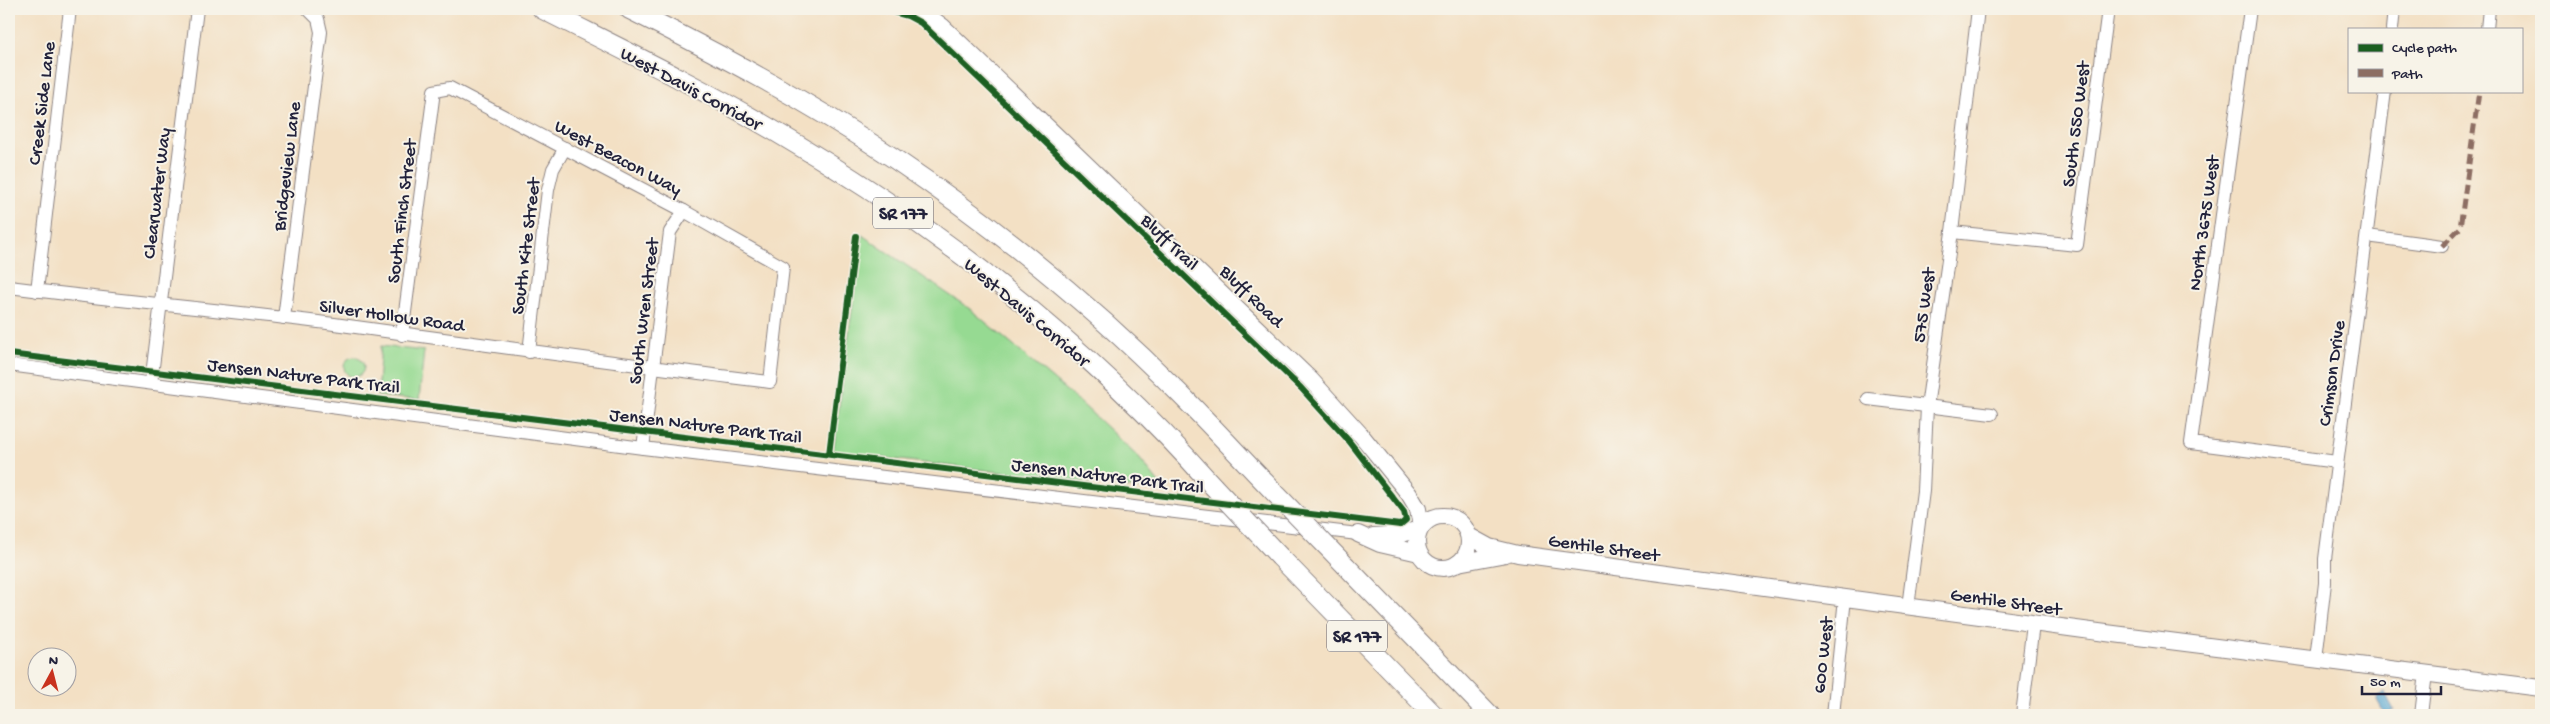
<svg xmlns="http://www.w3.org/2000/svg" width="2550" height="724" viewBox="0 0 2550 724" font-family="'Gochi Hand',sans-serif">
	<rect width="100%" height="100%" fill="#f7f3e8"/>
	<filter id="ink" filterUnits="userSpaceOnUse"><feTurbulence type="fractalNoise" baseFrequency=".02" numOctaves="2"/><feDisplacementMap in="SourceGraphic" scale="10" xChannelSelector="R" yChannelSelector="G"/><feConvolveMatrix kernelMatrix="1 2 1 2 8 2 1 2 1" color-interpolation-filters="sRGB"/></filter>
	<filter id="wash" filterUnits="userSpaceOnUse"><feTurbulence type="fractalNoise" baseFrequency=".0096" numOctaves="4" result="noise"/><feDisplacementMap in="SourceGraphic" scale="20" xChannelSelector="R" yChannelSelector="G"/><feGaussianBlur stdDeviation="1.12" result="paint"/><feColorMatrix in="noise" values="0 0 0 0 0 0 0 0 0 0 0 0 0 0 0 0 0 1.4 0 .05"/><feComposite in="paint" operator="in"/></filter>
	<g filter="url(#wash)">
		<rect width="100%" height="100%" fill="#f3e0c4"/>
		<g fill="#96da92" stroke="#5c7e66">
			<polygon points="862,235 970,309 1082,404 1139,458 1166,492 833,452"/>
			<polygon points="381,346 424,351 419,400 377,396"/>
			<circle cx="354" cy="367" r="10"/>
		</g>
		<polygon fill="#59a7d2" stroke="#3e6486" points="2385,693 2394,710 2385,715 2376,698"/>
	</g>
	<g filter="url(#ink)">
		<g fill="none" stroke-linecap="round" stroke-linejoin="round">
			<defs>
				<g id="minor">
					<polyline points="2250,9 2191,443 2337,462"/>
					<polyline points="2392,29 2394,9"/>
					<polyline points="2487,29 2489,9"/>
					<polyline points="1952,232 2077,245 2108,9"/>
					<polyline points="2367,236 2442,246"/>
					<path d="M 9,287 C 117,301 226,310 334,324 C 479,344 624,364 770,382 L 783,267 L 684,211 L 450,88 L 434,91 L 402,335"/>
					<polyline points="37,291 70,9"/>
					<polyline points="284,318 321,32 318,19 308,9"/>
					<polyline points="529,352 548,190 553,169 565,148"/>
					<polyline points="9,365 643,448 1358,534"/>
					<polyline points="151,383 197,9"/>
					<polyline points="1868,399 1992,414"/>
					<polyline points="643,448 670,232 684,211"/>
					<polyline points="1908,607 1923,491 1927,407 1952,232 1978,9"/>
					<polyline points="2316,659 2325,583 2325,559 2385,91"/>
					<polyline points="1833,715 1845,598"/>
					<polyline points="2022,715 2033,624"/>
					<polyline points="2421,715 2426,673"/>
				</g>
				<g id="major">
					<polyline points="919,9 943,27 1310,379 1361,435 1409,494 1418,509 1421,527"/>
					<circle cx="1443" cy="542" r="26"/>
					<polyline points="1358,534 1380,544 1419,553"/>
					<polyline points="1373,536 1398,535 1420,529"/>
					<polyline points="1469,536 1489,547 1518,554 2106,633 2541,688"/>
					<polyline points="1458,563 1506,554"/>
				</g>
				<g id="highway">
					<path d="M 542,9 C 619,48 696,85 771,129 C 935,224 1087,344 1213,486"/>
					<path d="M 629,9 C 719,54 808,101 892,157 C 994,226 1092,305 1179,393 C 1211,425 1243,460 1275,493"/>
					<polyline points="1280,557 1434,715"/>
					<polyline points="1346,566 1490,715"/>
				</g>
			</defs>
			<use href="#minor" stroke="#8a8180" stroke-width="14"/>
			<use href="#major" stroke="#8a8180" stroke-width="18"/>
			<use href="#highway" stroke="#8a8180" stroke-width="21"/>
			<use href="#minor" stroke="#fff" stroke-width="12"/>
			<use href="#major" stroke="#fff" stroke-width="16"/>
			<use href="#highway" stroke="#fff" stroke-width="19"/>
			<defs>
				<g id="highway-bridge">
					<polyline points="1213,486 1280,557"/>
					<polyline points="1275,493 1346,566"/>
				</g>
			</defs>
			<use href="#highway-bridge" stroke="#8a8180" stroke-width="21" stroke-linecap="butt"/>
			<use href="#highway-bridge" stroke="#fff" stroke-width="19"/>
			<polyline stroke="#8d6e63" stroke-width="5" stroke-dasharray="10 5" stroke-linecap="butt" points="2442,246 2460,228 2479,91"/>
			<defs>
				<g id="cycleway">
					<polyline points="882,9 908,16 921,23 1301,388 1349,441 1404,512 1406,520 1400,525"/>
					<polyline points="9,354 1400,525"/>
					<polyline points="829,454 856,236"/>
				</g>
			</defs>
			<use href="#cycleway" stroke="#f7f3e8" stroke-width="9"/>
			<use href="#cycleway" stroke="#1b5e20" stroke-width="6"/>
		</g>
	</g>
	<g text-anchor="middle" stroke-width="4" stroke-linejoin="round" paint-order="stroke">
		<g fill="#f7f3e8" stroke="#62616f" stroke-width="1">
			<rect x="873" y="197.5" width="60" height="31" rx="4"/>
			<rect x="1327" y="620.5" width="60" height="31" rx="4"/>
		</g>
		<g font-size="18" font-weight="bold" fill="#22223b">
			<text x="903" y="219">SR 177</text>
			<text x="1357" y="642">SR 177</text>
		</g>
		<g font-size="19" fill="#22223b" stroke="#f7f3e8">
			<text transform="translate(692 87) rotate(28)" y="7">West Davis Corridor</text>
			<text transform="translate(40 103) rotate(-83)" y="7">Creek Side Lane</text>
			<text transform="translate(2074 124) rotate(-83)" y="7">South 550 West</text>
			<text transform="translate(619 156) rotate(28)" y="7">West Beacon Way</text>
			<text transform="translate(285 166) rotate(-83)" y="7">Bridgeview Lane</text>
			<text transform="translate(155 193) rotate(-83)" y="7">Clearwater Way</text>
			<text transform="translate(400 211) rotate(-83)" y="7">South Finch Street</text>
			<text transform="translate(2202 223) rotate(-82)" y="7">North 3675 West</text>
			<text transform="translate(1171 241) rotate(44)" y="7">Bluff Trail</text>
			<text transform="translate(524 246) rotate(-83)" y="7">South Kite Street</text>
			<text transform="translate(1253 295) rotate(44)" y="7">Bluff Road</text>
			<text transform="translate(1922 305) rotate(-82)" y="7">575 West</text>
			<text transform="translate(642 311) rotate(-83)" y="7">South Wren Street</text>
			<text transform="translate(1028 311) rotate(40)" y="7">West Davis Corridor</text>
			<text transform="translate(392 314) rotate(8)" y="7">Silver Hollow Road</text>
			<text transform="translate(2330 373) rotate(-82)" y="7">Crimson Drive</text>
			<text transform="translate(304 374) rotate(7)" y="7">Jensen Nature Park Trail</text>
			<text transform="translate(706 424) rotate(7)" y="7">Jensen Nature Park Trail</text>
			<text transform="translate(1108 474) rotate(7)" y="7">Jensen Nature Park Trail</text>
			<text transform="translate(1604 546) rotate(8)" y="7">Gentile Street</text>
			<text transform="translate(2006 600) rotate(8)" y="7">Gentile Street</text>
			<text transform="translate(1821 655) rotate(-84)" y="7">600 West</text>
		</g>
	</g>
	<rect width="2550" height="724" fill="none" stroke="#f7f3e8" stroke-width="30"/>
	<rect x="2348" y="28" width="175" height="65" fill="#f7f3e8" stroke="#a29fa3"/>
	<rect x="2358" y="44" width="25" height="8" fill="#1b5e20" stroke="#a29fa3"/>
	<text x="2392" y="52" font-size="15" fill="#22223b">Cycle path</text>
	<rect x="2358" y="69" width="25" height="8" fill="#8d6e63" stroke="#a29fa3"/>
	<text x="2392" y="78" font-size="15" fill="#22223b">Path</text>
	<g transform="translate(52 672) rotate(7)"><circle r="24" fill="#f7f3e8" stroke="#a29fa3"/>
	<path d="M0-4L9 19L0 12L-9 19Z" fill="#c8321e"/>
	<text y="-8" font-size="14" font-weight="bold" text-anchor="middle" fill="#22223b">N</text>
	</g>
	<path d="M2362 686v8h79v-8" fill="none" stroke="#22223b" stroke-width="2.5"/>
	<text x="2370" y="686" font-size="15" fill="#22223b" stroke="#f7f3e8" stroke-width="4" paint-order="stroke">50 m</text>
</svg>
